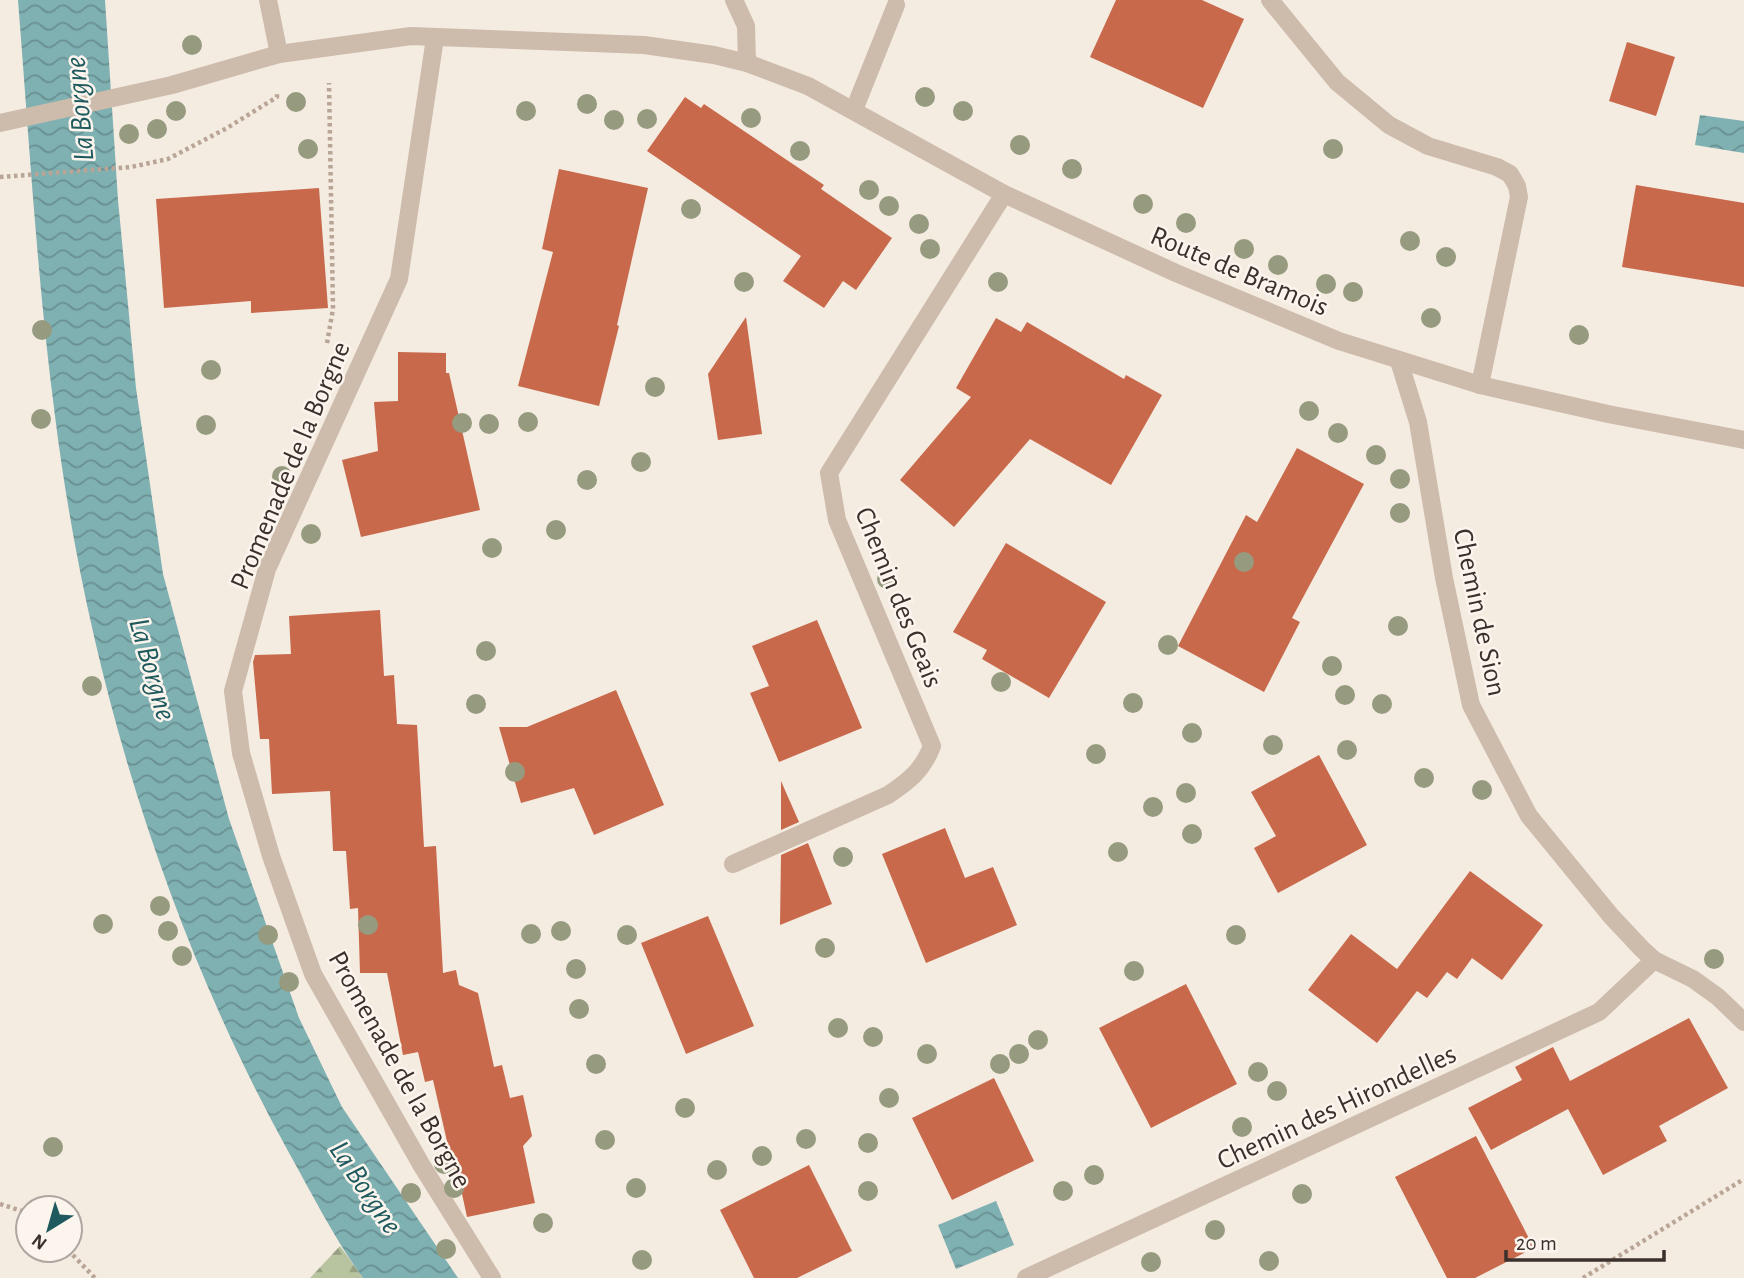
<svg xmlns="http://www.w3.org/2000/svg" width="1744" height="1278" viewBox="0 0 1744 1278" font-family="'Alegreya Sans',sans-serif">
	<defs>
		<pattern id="forest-firs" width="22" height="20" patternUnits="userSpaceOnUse" patternTransform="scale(1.75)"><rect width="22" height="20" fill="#b8c4a0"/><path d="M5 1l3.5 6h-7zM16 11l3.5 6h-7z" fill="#97a083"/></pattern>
		<pattern id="water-waves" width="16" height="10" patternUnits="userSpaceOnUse" patternTransform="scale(1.75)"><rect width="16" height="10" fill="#7fb0b2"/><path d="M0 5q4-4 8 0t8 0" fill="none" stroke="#699091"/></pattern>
	</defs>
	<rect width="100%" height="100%" fill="#f4ebe1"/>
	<polygon fill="url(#forest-firs)" points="340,1246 363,1278 310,1278"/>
	<g fill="url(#water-waves)">
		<path d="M 18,0 L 105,0 L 118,200 L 136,388 L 163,574 L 229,819 L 299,1018 L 342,1107 L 458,1278 L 363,1278 C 334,1238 312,1194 288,1151 C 164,926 87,671 55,416 C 37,279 29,138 18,0 Z"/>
		<polygon points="1700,115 1744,121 1744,153 1695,145"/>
		<polygon points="996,1201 1014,1245 956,1269 938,1225"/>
	</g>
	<g fill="#c8694b">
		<polygon points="1116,0 1202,0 1244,19 1203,108 1090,57"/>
		<polygon points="1627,42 1675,57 1656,116 1609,101"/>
		<polygon points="685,97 701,108 704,104 824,185 821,189 892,238 856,290 843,281 824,308 783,281 801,256 647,151"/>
		<polygon points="559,169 648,188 617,325 619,326 599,406 518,386 553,252 542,249"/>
		<polygon points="1636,185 1744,203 1744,287 1622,267"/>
		<polygon points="319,188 328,308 251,313 251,301 164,308 156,199"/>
		<polygon points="746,317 762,434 718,440 708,374"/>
		<polygon points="996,318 1021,332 1027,322 1124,379 1126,375 1162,395 1111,485 1030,439 954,527 900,480 971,397 956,388"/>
		<polygon points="398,352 446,353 446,373 449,373 480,510 361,537 342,460 378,451 374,402 398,401"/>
		<polygon points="1297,448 1364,484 1292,618 1300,622 1264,692 1178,646 1246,515 1257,522"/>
		<polygon points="1006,543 1106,602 1049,698 982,659 987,650 953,632"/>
		<polygon points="380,610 384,676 394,675 397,724 417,725 424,847 436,846 443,973 456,970 459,985 478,993 494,1067 502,1065 510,1098 523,1095 532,1136 523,1146 535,1203 467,1217 459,1180 456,1181 433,1080 425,1082 418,1052 403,1055 387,973 360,973 358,908 350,909 346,851 333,851 330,791 272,794 269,739 260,739 253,662 255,655 291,654 289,616"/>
		<polygon points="817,620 862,728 779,762 750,693 769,686 752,646"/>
		<polygon points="616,690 664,805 594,835 574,788 521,803 499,727 527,727"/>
		<polygon points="1319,755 1367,845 1278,893 1254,848 1276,836 1251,792"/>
		<polygon points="781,781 799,822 781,830"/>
		<polygon points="945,828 965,878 993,867 1017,925 926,963 882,854"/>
		<polygon points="808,843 832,904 780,925 781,855"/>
		<polygon points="1470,871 1543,925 1502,980 1472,958 1457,979 1447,972 1427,998 1417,991 1377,1043 1308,990 1351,934 1397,969"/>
		<polygon points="708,916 754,1026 686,1054 641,943"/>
		<polygon points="1186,984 1237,1084 1151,1128 1099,1028"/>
		<polygon points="1689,1018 1728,1088 1659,1126 1667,1141 1603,1175 1568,1109 1491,1150 1468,1108 1522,1080 1515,1067 1553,1047 1570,1081"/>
		<polygon points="994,1078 1034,1161 952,1200 912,1118"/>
		<polygon points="1476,1136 1534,1248 1475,1278 1447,1278 1395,1177"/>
		<polygon points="809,1165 852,1251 797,1278 754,1278 720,1210"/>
	</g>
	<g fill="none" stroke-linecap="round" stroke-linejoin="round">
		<g stroke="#b9a596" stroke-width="4.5" stroke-dasharray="3.5 3.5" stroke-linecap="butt">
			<polyline points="0,177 131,167 168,159 227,128 277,97 277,92"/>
			<polyline points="327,343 333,309 329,83"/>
			<polyline points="0,1204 28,1213"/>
			<polyline points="68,1250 95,1278"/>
			<polyline points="1583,1278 1744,1179"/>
		</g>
		<g stroke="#cdbbac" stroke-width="18">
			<polyline points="268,0 279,54"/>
			<polyline points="734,0 746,26 747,63"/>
			<polyline points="1270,0 1337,82 1389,125 1428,146 1497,167 1510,174 1517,186 1519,197 1480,385"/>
			<polyline points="435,38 399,279 267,569 233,691 241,753 271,856 313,974 422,1166 492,1278"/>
			<polyline points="854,110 896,5"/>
			<polyline points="0,123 172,85 279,54 411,36 644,45 714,55 747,63 808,86 1004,194 1176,273 1339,341 1480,385 1608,414 1744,440"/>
			<polyline points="1399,361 1418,422 1444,578 1471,705 1529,816 1611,916 1642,949 1654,960 1693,979 1718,997 1744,1022"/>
			<path d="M 733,864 L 888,795 C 909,781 923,770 932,746 L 837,520 L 829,473 L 1004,194"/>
			<polyline points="1026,1278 1599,1012 1654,960"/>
		</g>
	</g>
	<g fill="#969b7f">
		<circle cx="192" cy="45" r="10"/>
		<circle cx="925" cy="97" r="10"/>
		<circle cx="296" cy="102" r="10"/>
		<circle cx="587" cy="104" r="10"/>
		<circle cx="176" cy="111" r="10"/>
		<circle cx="526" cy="111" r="10"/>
		<circle cx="963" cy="111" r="10"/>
		<circle cx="751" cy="118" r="10"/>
		<circle cx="647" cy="119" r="10"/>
		<circle cx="614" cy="120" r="10"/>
		<circle cx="157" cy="129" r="10"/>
		<circle cx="129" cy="134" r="10"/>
		<circle cx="1020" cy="145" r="10"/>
		<circle cx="308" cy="149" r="10"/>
		<circle cx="1333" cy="149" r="10"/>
		<circle cx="800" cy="151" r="10"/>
		<circle cx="1072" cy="169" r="10"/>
		<circle cx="869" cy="190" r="10"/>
		<circle cx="1143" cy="204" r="10"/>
		<circle cx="889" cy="206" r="10"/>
		<circle cx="691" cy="209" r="10"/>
		<circle cx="1186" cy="223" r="10"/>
		<circle cx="919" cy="224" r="10"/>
		<circle cx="1410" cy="241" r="10"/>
		<circle cx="930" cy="249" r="10"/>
		<circle cx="1244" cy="249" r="10"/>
		<circle cx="1446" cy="257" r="10"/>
		<circle cx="1278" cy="265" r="10"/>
		<circle cx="744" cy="282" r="10"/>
		<circle cx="998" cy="282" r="10"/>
		<circle cx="1326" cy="284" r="10"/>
		<circle cx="1353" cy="292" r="10"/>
		<circle cx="1431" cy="318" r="10"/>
		<circle cx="42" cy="330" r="10"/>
		<circle cx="1579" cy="335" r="10"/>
		<circle cx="211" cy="370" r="10"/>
		<circle cx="655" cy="387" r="10"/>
		<circle cx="1309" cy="411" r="10"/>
		<circle cx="41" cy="419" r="10"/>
		<circle cx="528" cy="422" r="10"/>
		<circle cx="462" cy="423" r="10"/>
		<circle cx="489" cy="424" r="10"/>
		<circle cx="206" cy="425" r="10"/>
		<circle cx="1338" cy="433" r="10"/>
		<circle cx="1376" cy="455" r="10"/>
		<circle cx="641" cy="462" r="10"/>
		<circle cx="282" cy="476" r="10"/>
		<circle cx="1400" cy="479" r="10"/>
		<circle cx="587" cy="480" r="10"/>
		<circle cx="1400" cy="513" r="10"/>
		<circle cx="556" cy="530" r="10"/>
		<circle cx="311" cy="534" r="10"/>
		<circle cx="492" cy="548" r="10"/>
		<circle cx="1244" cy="562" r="10"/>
		<circle cx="887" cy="579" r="10"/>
		<circle cx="1398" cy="626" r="10"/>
		<circle cx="1168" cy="645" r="10"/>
		<circle cx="486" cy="651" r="10"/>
		<circle cx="1332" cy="666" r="10"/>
		<circle cx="1001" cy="682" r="10"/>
		<circle cx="92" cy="686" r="10"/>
		<circle cx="1345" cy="695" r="10"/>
		<circle cx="1133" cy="703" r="10"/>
		<circle cx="476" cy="704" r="10"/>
		<circle cx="1382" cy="704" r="10"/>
		<circle cx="1192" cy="733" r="10"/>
		<circle cx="1273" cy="745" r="10"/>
		<circle cx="1347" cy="750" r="10"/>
		<circle cx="1096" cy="754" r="10"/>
		<circle cx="515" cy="772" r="10"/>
		<circle cx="1424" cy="778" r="10"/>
		<circle cx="1482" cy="790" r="10"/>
		<circle cx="1186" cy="793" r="10"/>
		<circle cx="1153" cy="807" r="10"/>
		<circle cx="1192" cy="834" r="10"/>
		<circle cx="1118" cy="852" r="10"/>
		<circle cx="843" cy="857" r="10"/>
		<circle cx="160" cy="906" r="10"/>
		<circle cx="103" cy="924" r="10"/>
		<circle cx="368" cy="925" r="10"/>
		<circle cx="168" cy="931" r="10"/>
		<circle cx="561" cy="931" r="10"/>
		<circle cx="531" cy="934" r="10"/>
		<circle cx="268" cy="935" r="10"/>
		<circle cx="627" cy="935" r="10"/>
		<circle cx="1236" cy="935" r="10"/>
		<circle cx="825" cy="948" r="10"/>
		<circle cx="182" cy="956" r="10"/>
		<circle cx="1714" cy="959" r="10"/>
		<circle cx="576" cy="969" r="10"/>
		<circle cx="1134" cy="971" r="10"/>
		<circle cx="289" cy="982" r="10"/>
		<circle cx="579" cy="1009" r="10"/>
		<circle cx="838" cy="1028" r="10"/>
		<circle cx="873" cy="1037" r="10"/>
		<circle cx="1038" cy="1040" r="10"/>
		<circle cx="927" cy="1054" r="10"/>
		<circle cx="1019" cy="1054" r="10"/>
		<circle cx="596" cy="1064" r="10"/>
		<circle cx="1000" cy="1064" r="10"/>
		<circle cx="1258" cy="1072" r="10"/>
		<circle cx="1277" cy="1091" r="10"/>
		<circle cx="889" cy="1098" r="10"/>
		<circle cx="685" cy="1108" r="10"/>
		<circle cx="1242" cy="1127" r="10"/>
		<circle cx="806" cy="1139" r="10"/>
		<circle cx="605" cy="1140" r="10"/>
		<circle cx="868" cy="1143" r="10"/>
		<circle cx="53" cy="1147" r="10"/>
		<circle cx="762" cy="1156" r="10"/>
		<circle cx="444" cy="1164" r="10"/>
		<circle cx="717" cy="1170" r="10"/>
		<circle cx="1094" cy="1175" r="10"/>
		<circle cx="454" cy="1188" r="10"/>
		<circle cx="636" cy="1188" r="10"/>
		<circle cx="868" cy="1191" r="10"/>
		<circle cx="1063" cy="1191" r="10"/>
		<circle cx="411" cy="1193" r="10"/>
		<circle cx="1302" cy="1194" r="10"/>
		<circle cx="543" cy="1223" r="10"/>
		<circle cx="1215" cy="1230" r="10"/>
		<circle cx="446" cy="1249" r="10"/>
		<circle cx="642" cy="1260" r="10"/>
		<circle cx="1269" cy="1261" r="10"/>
		<circle cx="1151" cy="1262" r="10"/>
	</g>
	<g text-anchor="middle" stroke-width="5" stroke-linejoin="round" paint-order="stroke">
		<g font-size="28" fill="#3b302b" stroke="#fbf5ee">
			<text transform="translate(1240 270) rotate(23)" y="10">Route de Bramois</text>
			<text transform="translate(289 465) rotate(-67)" y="10">Promenade de la Borgne</text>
			<text transform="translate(900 597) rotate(68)" y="10">Chemin des Geais</text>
			<text transform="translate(1481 612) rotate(78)" y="10">Chemin de Sion</text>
			<text transform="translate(401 1069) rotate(61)" y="10">Promenade de la Borgne</text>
			<text transform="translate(1336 1106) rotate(-25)" y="10">Chemin des Hirondelles</text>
		</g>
		<g font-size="30" font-style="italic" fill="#1f5a5e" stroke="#fbf5ee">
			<text transform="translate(79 109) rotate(-95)" y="10">La Borgne</text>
			<text transform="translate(153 669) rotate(74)" y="10">La Borgne</text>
			<text transform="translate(366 1187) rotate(56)" y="10">La Borgne</text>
		</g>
	</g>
	<g transform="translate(49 1229) rotate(217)"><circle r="33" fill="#fbf5ee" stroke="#aea6a0" stroke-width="2"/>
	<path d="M0-5L12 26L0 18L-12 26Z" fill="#1f5a5e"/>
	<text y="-10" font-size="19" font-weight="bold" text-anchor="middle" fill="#3b302b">N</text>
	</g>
	<path d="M1506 1250v10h158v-10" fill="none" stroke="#3b302b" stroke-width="3.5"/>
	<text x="1516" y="1250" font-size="21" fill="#3b302b" stroke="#fbf5ee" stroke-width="5" paint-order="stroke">20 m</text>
</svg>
